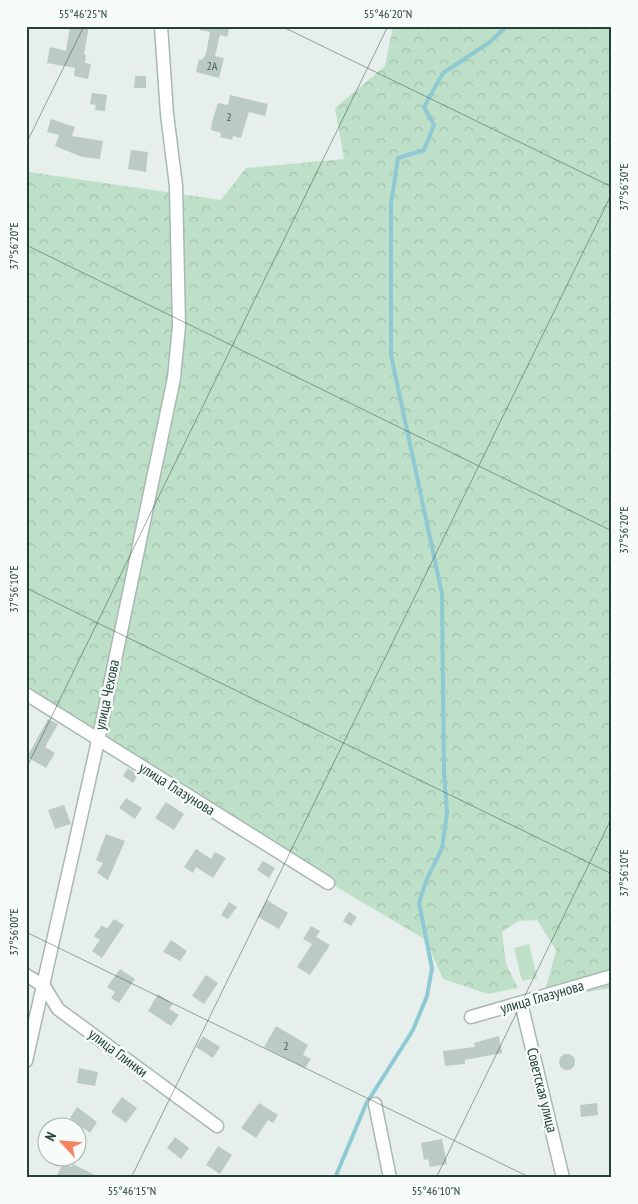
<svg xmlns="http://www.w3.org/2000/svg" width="638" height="1204" viewBox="0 0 638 1204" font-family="'PT Sans Narrow',sans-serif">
	<defs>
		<pattern id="forest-crowns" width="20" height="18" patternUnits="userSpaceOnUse" patternTransform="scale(1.25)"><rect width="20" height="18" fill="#bfe0c8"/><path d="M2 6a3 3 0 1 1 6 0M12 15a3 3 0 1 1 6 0" fill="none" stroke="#a4c1ad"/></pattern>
	</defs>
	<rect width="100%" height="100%" fill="#e6efeb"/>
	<polygon fill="url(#forest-crowns)" points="393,26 612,26 612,988 543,999 556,950 537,920 518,921 502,932 506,964 518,988 488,994 443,979 426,940 340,889 26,692 26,150 29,172 221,200 246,168 344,159 335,108 385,66"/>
	<polygon fill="#bfe0c8" points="529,944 537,978 522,981 514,948"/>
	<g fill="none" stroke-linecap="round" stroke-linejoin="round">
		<polyline stroke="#8ec9d4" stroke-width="4" points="335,1178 366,1104 413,1030 427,996 432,968 419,903 426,881 442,848 447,813 444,773 442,594 391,355 391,204 398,158 424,150 434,125 424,107 443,73 490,42 507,26"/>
	</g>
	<g fill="#bbcac4">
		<polygon points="70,26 89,26 84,54 86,55 85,63 91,64 88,79 74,76 75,68 47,63 50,47 66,51"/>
		<polygon points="200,26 230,26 227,37 220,35 215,56 224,58 219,78 196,72 199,59 202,60 206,54 210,32 200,30"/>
		<polygon points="135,76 146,76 146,88 134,88"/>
		<polygon points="92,93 107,95 105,111 95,110 96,105 90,104"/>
		<polygon points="230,95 268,104 265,116 249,112 241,138 233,136 232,140 220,137 221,133 211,130 212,122 218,103 228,105"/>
		<polygon points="51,119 75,127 72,136 103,141 100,159 82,157 55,146 59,135 47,132"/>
		<polygon points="131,150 148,152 146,172 128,169"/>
		<polygon points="48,719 58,724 45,747 55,753 46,768 27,757"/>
		<polygon points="128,768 138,775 133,783 123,776"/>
		<polygon points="126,798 142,808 135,819 119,808"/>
		<polygon points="166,802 184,814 174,830 155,818"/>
		<polygon points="64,805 71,824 55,829 48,810"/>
		<polygon points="106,834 125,841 108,880 97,873 103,863 96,860"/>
		<polygon points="196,849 211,859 215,852 226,858 213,878 196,867 193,873 184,867"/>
		<polygon points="263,861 275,868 269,878 257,870"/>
		<polygon points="267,900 288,913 279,929 258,917"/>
		<polygon points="229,902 237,907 228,919 221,915"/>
		<polygon points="349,912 357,917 351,926 343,921"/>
		<polygon points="114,919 124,925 102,958 92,951 100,940 94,936 102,925 107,929"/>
		<polygon points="311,926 320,931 316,937 330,945 310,975 297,967 312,944 303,939"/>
		<polygon points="171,940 187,951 180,961 163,952"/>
		<polygon points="120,969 135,979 119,1003 111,998 115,992 107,987"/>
		<polygon points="206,975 218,983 204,1004 192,996"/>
		<polygon points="158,994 173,1004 169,1009 179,1015 171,1026 148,1011"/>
		<polygon points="276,1026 308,1045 303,1055 311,1059 305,1068 264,1047"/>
		<polygon points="203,1036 220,1047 213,1058 196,1047"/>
		<polygon points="499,1036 502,1053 465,1060 465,1064 445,1066 443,1051 475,1047 474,1043"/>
		<circle cx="567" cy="1062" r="8"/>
		<polygon points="79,1068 98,1072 95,1086 77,1083"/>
		<polygon points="122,1097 137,1108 126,1123 111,1112"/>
		<polygon points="259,1103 278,1115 273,1123 268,1120 256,1138 241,1128"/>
		<polygon points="597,1103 598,1115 581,1117 580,1105"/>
		<polygon points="77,1107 97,1122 90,1133 70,1118"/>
		<polygon points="175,1137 189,1148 181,1159 167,1148"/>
		<polygon points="442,1139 447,1164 430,1167 428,1159 424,1160 421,1143"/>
		<polygon points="218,1146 232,1155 220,1174 206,1165"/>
		<polygon points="63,1163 71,1167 73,1164 101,1178 56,1178"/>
	</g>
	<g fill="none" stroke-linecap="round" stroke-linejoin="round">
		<defs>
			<g id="street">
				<polyline points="26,694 328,883"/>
				<polyline points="26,975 44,986 58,1009 217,1126"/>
				<polyline points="521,1003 563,1178"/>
				<polyline points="471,1017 612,976"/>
				<polyline points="26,1061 100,732 174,378 179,326 176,186 167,114 161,26"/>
				<polyline points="375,1104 390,1178"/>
			</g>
		</defs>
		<use href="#street" stroke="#a8b8b2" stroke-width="15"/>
		<use href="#street" stroke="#fff" stroke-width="12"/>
	</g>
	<path fill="none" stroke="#24423a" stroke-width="1" stroke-opacity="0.45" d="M 281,26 L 612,187M 26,144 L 84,26M 26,245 L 612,531M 26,588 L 612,874M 26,769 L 388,26M 26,932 L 531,1178M 131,1178 L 612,193M 436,1178 L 612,817"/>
	<g text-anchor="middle" stroke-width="5" stroke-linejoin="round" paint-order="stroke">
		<g font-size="12" fill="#4a645c">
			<text x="212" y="70">2А</text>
			<text x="229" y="121">2</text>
			<text x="286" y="1050">2</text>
		</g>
		<g font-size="15" fill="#24423a" stroke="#f7fbf9">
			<text transform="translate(107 695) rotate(-78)" y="5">улица Чехова</text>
			<text transform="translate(177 789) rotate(32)" y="5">улица Глазунова</text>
			<text transform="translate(542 997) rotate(-16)" y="5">улица Глазунова</text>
			<text transform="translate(118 1053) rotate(37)" y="5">улица Глинки</text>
			<text transform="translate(542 1090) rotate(76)" y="5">Советская улица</text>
		</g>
	</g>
	<rect width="638" height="1204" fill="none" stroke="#f7fbf9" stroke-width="55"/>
	<g transform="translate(62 1142) rotate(296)"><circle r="24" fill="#f7fbf9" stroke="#a3b1ad"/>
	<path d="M0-4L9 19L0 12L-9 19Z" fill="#f4845f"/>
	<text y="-8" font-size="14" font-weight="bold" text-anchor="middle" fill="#24423a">N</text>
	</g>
	<rect x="28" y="28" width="582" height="1148" fill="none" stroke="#24423a" stroke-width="2"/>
	<g font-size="12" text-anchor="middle" fill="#24423a">
		<text x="83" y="18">55°46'25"N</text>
		<text x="388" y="18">55°46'20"N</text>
		<text transform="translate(624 187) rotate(-90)" y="4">37°56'30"E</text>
		<text transform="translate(14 246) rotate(-90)" y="4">37°56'20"E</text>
		<text transform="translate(624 530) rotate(-90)" y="4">37°56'20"E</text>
		<text transform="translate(14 589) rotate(-90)" y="4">37°56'10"E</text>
		<text transform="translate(624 873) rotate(-90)" y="4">37°56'10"E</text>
		<text transform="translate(14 932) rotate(-90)" y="4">37°56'00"E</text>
		<text x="132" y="1195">55°46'15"N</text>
		<text x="436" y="1195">55°46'10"N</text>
	</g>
</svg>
